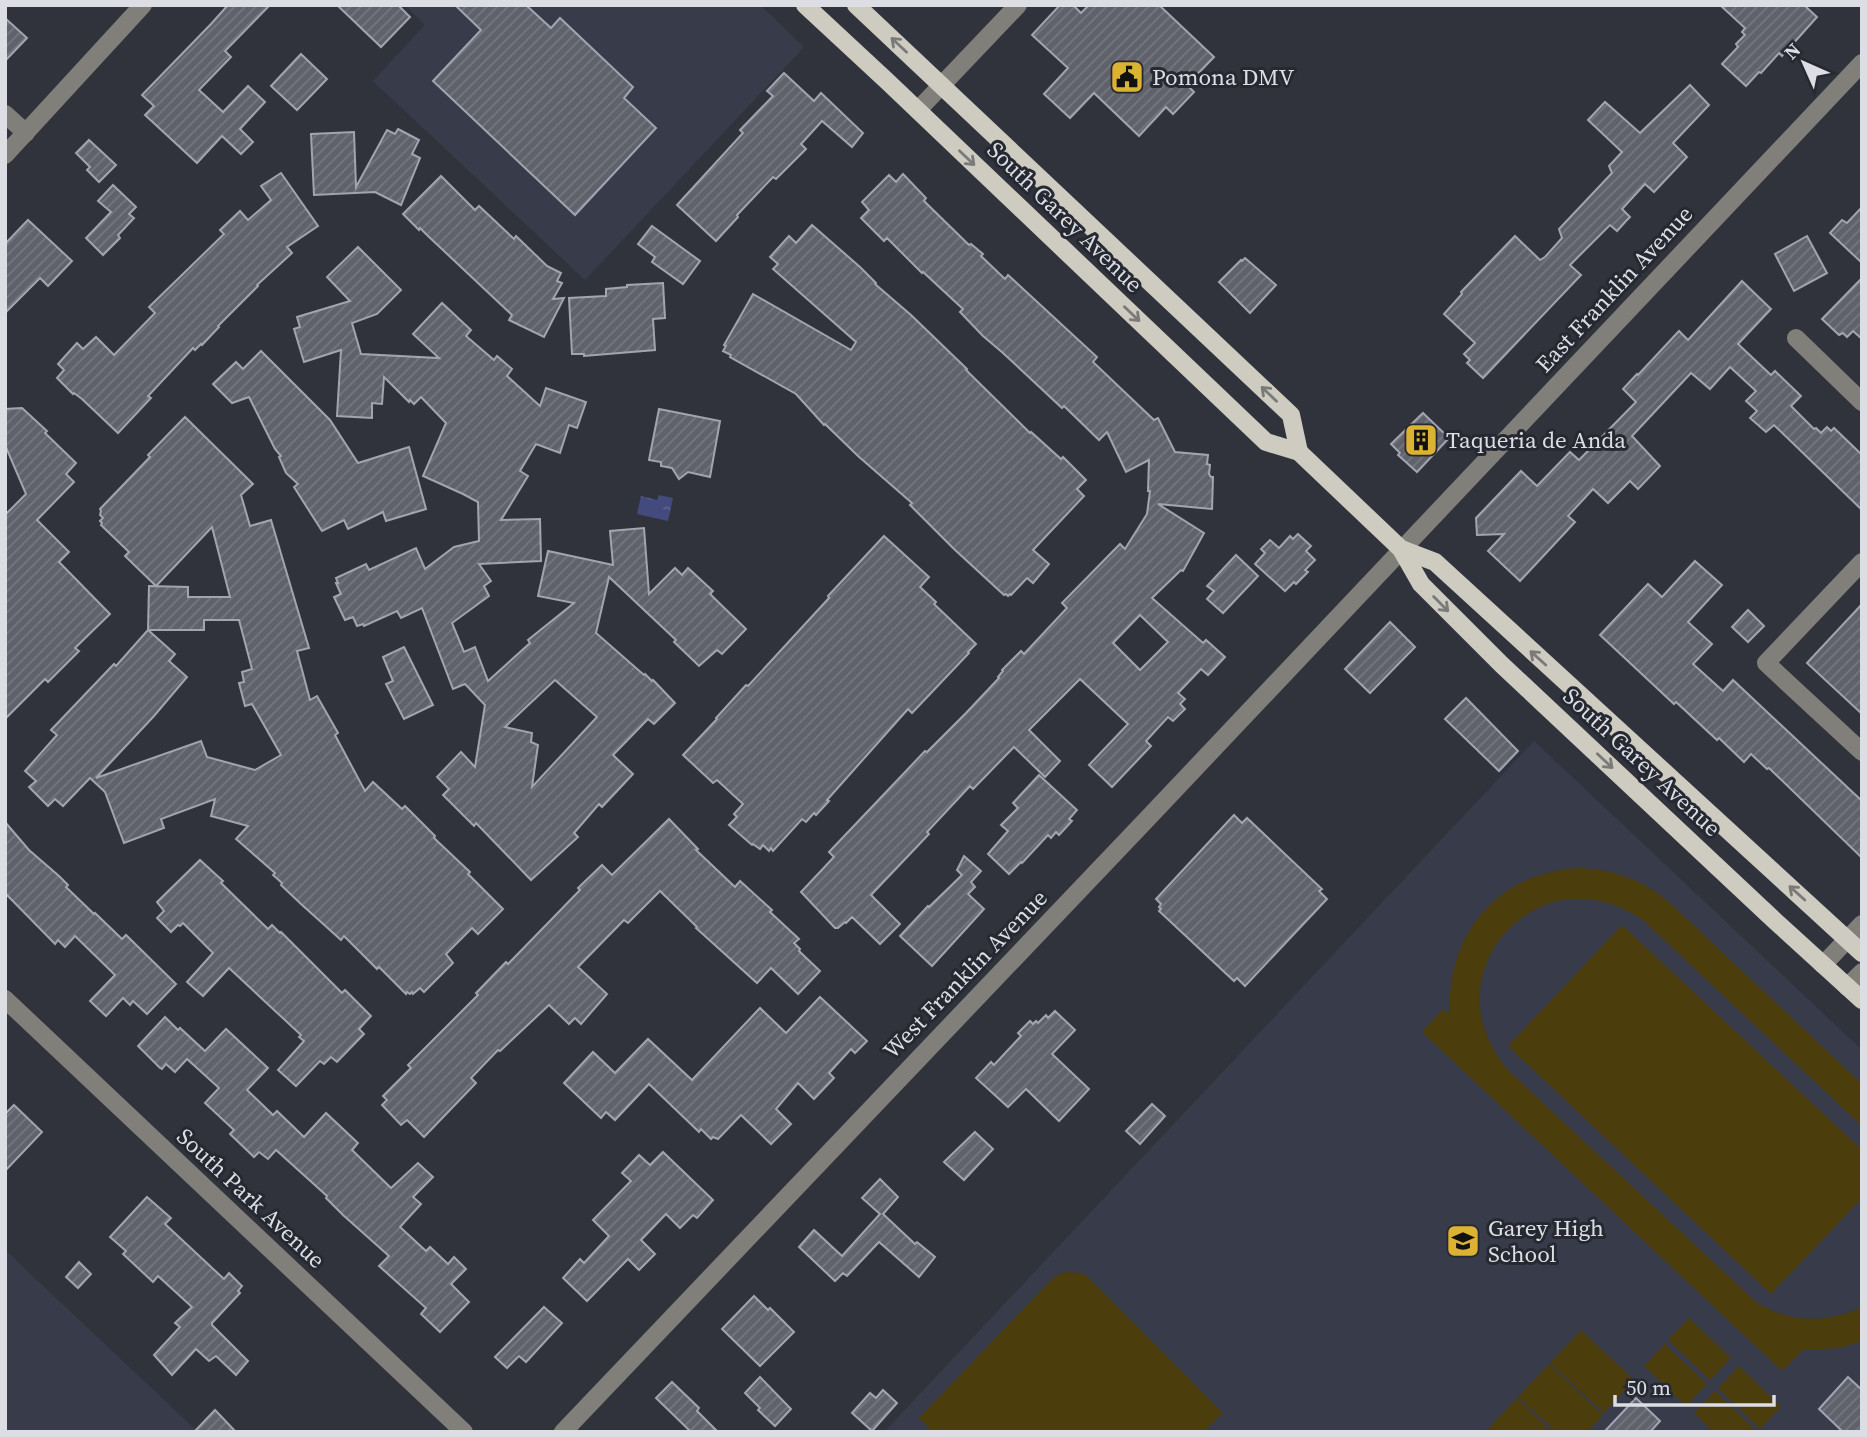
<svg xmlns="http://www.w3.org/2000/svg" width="1867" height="1437" viewBox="0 0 1867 1437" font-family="'Source Serif 4',serif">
	<defs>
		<pattern id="water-ripples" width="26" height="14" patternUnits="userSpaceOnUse" patternTransform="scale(1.75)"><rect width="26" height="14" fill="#434a7d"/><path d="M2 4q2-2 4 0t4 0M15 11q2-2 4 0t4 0" fill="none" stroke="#5e648f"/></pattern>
		<pattern id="building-hatch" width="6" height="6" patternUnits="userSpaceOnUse" patternTransform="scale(1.75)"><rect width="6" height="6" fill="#5f616b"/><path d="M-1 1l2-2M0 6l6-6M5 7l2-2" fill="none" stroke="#757780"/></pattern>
	</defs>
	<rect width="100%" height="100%" fill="#31333c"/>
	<g fill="#383b4a">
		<polygon points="405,5 760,5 804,47 585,280 373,81 425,25"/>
		<polygon points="1534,741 1862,1050 1862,1432 884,1432"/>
		<polygon points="5,1250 198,1432 5,1432"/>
	</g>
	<g fill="#4c3d0d">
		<path d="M 1581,868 C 1616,870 1645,881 1671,904 L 1862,1084 L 1862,1126 L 1644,921 C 1538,846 1423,978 1511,1073 L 1756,1302 C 1790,1323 1826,1324 1862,1307 L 1862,1341 L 1840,1348 L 1803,1350 L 1782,1371 L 1422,1032 L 1443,1009 L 1450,1014 C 1446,933 1499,871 1581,868 Z"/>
		<polygon points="1622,925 1862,1150 1862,1198 1771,1294 1508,1046"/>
		<polygon points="1065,1272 1081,1273 1087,1276 1223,1413 1203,1432 933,1432 919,1418 1054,1277"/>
		<polygon points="1689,1318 1731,1358 1710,1380 1668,1340"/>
		<polygon points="1581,1330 1634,1380 1604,1413 1550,1363"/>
		<polygon points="1665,1344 1707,1384 1686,1406 1644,1366"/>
		<polygon points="1549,1364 1603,1415 1587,1432 1556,1432 1518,1397"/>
		<polygon points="1739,1366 1781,1407 1760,1429 1718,1388"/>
		<polygon points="1715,1391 1757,1432 1713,1432 1694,1413"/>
		<polygon points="1517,1398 1552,1432 1486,1431"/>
	</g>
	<polygon fill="url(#water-ripples)" points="659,495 673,498 668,521 637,514 641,496 657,500"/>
	<g fill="url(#building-hatch)" stroke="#a2a5b1" stroke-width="2" fill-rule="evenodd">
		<polygon points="228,5 270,5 225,51 231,57 199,90 223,112 248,86 265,102 240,129 253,142 241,154 222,136 197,163 145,115 154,106 142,95 211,24"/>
		<polygon points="337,5 398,5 410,17 381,47"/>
		<polygon points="455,5 526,5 551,28 560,18 633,87 624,98 656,128 575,215 433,81 481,30"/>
		<polygon points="1060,5 1073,5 1081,13 1089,5 1159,5 1214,57 1187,85 1194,92 1173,114 1166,107 1139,136 1094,93 1070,118 1044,94 1068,68 1032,35"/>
		<polygon points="1720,5 1804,5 1817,17 1782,56 1779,53 1761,73 1759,72 1746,86 1722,64 1738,47 1736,44 1745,35 1742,32 1745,28"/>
		<polygon points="5,18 27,38 5,61"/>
		<polygon points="301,54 327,79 297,110 271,86"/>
		<polygon points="784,73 814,101 821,93 863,133 852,147 822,121 801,144 806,149 776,179 773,177 737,215 738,217 716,241 677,205 743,133 740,130 773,96 767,91"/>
		<polygon points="1690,85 1709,105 1673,143 1687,157 1654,192 1645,184 1622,209 1630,217 1626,221 1617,231 1610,225 1570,265 1581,275 1483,378 1467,363 1470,360 1464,354 1475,343 1444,314 1462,294 1461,292 1515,236 1540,260 1545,257 1562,238 1559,229 1612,173 1609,166 1622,152 1588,120 1605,102 1640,133"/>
		<polygon points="398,129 419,140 412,154 420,158 401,205 375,192 314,195 311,134 354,132 356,187 387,130 395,134"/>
		<polygon points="89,140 116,165 99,182 87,170 90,167 76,153"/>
		<polygon points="281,173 318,226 287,247 292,253 257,285 258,286 218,326 219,327 202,345 201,344 195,350 193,348 148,396 151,398 118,433 82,399 74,393 73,394 57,378 64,370 58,364 77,343 83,349 96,337 114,355 155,313 149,307 224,234 220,230 240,211 248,220 271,200 261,186"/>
		<path d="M 903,174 L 926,198 L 924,201 L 969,245 L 971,244 L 983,254 L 981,256 L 1005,279 L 1008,275 L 1097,357 L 1093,362 L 1154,420 L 1158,418 L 1175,452 L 1208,455 L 1207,464 L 1210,465 L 1209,474 L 1211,477 L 1213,477 L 1212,509 L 1158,504 L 1204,533 L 1183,571 L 1181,570 L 1152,598 L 1203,643 L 1206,640 L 1225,657 L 1208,675 L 1201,669 L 1178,693 L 1185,699 L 1180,704 L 1185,709 L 1173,721 L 1168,717 L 1146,741 L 1151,746 L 1112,787 L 1089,765 L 1128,724 L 1080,679 L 1029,730 L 1060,761 L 1045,777 L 1014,747 L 973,789 L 970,786 L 927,832 L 929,834 L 871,895 L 900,924 L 880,944 L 852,917 L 846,923 L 845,922 L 838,928 L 835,928 L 801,892 L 834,857 L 829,852 L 925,751 L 927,752 L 966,713 L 999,678 L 998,677 L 1003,671 L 1002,670 L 1021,651 L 1024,654 L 1067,608 L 1062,603 L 1120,544 L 1125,549 L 1147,514 L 1150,491 L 1148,491 L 1149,460 L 1126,472 L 1107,432 L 1099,440 L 1064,406 L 1062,408 L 1003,353 L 983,336 L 960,312 L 963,309 L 923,272 L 922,273 L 887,238 L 884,241 L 861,218 L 869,210 L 862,202 L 889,175 L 896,182 ZM 1140,615 L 1168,642 L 1140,670 L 1113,643 Z"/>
		<polygon points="441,176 475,210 479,206 514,239 516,236 547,266 561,273 557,281 562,283 553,299 564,298 544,337 509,320 512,315 428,236 420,228 419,230 403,214"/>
		<polygon points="113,185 136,207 129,214 134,218 118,235 120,238 103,255 86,238 111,212 98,201"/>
		<polygon points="1862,207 1862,263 1830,233 1842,220 1847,223"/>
		<polygon points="28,220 72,261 48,286 40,278 5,313 5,244"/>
		<polygon points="812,225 860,267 876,283 875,284 911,315 967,369 966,370 1030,433 1031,432 1061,459 1063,457 1086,480 1077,489 1084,496 1033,550 1049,564 1033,583 1027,578 1011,595 1010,594 1008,596 1006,594 1004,595 954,549 910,505 912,503 858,456 825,424 824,425 796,394 730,357 731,355 723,351 726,346 724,345 753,294 851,350 856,342 773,269 778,264 770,257 789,236 796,243"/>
		<polygon points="652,226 700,261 683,284 652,262 655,257 638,244"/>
		<polygon points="1807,236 1827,273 1794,291 1775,254"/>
		<path d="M 358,247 L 401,290 L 377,314 L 352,323 L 361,354 L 439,358 L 413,334 L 442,303 L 471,330 L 466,336 L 494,360 L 497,356 L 512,369 L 507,376 L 540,406 L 546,388 L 586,402 L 577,428 L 569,425 L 560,453 L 536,444 L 520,471 L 528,476 L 501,520 L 540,519 L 541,561 L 479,564 L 491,581 L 484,586 L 489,596 L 452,623 L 464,652 L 475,647 L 488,681 L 530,643 L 528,640 L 574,603 L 538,596 L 548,551 L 613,565 L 610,531 L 644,528 L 649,594 L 675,568 L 682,575 L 688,568 L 713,591 L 710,594 L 746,629 L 722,654 L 717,650 L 699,666 L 674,642 L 676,640 L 609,577 L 596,633 L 644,675 L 645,674 L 652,681 L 653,680 L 675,703 L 654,724 L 648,719 L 613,755 L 633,774 L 602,807 L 599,804 L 574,833 L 578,837 L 531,880 L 476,823 L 474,826 L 443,795 L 449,789 L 437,777 L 461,752 L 475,767 L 485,705 L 465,684 L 453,689 L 422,608 L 401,618 L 397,611 L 364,626 L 363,624 L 357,626 L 353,617 L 345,620 L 334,597 L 341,594 L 336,583 L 338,583 L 336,578 L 366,564 L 369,570 L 416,548 L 425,569 L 454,547 L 479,541 L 478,502 L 463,494 L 423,476 L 446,423 L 421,397 L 414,404 L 410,400 L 409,402 L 384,377 L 382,404 L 372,403 L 372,418 L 337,416 L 341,350 L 304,362 L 294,329 L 300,327 L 297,317 L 350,301 L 327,277 ZM 555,680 L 597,717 L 532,787 L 538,745 L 531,742 L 532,733 L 505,727 Z"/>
		<polygon points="1245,258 1276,285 1250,313 1219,282 1241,260 1242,261"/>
		<polygon points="1862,278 1862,339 1853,331 1847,337 1843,333 1839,335 1822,319"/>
		<polygon points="1742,281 1771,309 1738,344 1771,375 1775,371 1801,396 1791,406 1814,429 1816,428 1821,433 1827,427 1831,431 1834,428 1862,455 1862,510 1774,425 1766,432 1750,418 1757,411 1746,401 1756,391 1730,367 1710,389 1691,373 1632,436 1660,466 1638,489 1630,481 1608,503 1593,489 1568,516 1575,522 1520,581 1488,551 1504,534 1477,535 1476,518 1521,471 1537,486 1570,452 1579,460 1636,402 1623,389 1637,374 1638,375 1679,331 1688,340"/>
		<polygon points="663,283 665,318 653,319 655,350 584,356 584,354 572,354 569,298 606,296 606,289 627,287 627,285"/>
		<polygon points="261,351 330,420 358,463 409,447 426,509 386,521 383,512 348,529 344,520 322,531 294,487 298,484 286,473 279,457 281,456 275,449 249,397 232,403 213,384 236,362 243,369"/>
		<polygon points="22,408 47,431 45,433 76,463 66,474 74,482 37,520 69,552 59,562 110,614 75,648 79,651 48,682 45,679 5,719 5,515 26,494 5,445 5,409"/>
		<polygon points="659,409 720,421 710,477 688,472 679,479 672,468 661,466 661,462 649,460"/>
		<polygon points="1423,413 1449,438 1417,472 1398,455 1400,453 1391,444"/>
		<polygon points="185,417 253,484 241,495 250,526 271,520 309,648 297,651 310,700 317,696 338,733 335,735 365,791 373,782 402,809 405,806 435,836 434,838 470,872 468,874 503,909 478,934 472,928 446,954 453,963 424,992 420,988 413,994 412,992 410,994 407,992 406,994 379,967 377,969 344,936 341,940 301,904 281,885 282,883 273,875 275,873 236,839 248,826 211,816 215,799 161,819 164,828 124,843 105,792 90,778 63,806 55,799 48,806 29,787 36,781 25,771 57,735 51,730 114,664 116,666 148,630 175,654 169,661 187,677 154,716 96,778 201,741 207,757 255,770 281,755 252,704 245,706 239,683 244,682 242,672 252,669 239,620 204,620 204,630 148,630 149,586 188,587 188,597 230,597 212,527 156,586 125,556 129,552 101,525 102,523 100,521 103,518 100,515 101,511 100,509 150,457 148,455"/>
		<polygon points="1298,534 1311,546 1306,551 1315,560 1305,570 1308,572 1296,584 1294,582 1285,591 1255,564 1265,553 1261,549 1270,540 1279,548 1290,536 1293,539"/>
		<polygon points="884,536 929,577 920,587 936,602 934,604 976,644 968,652 969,653 912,713 908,709 827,800 829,801 816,815 814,813 806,822 802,819 773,851 771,848 769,851 763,845 760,849 753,844 752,845 729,825 737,817 734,814 743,804 717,780 713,783 683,755 717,719 716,718 746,685 748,686 829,598 828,596"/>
		<polygon points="1236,555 1258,576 1223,613 1207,599 1214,591 1207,586"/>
		<polygon points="1695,561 1722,585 1688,622 1712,644 1693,664 1723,691 1733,680 1862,801 1862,858 1769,768 1767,769 1751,754 1744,762 1719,738 1717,740 1676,702 1674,704 1600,635 1648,584 1662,597"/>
		<polygon points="1862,604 1862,714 1807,663"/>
		<polygon points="1748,610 1764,626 1748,642 1732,627"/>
		<polygon points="1390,622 1415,647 1370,693 1345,669"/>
		<polygon points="404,647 433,705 404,719 386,684 393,681 383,657"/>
		<polygon points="1466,698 1518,751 1499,771 1445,719"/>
		<polygon points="1039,775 1077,810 1069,819 1072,821 1059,835 1056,832 1051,838 1048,835 1022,863 1021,862 1009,874 988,854 1008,831 1001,825 1018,808 1013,803"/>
		<polygon points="1234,815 1242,823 1247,818 1322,889 1319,891 1327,899 1245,986 1237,978 1234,981 1159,911 1161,909 1159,907 1161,904 1156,899"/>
		<polygon points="669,819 698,849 696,850 735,887 740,881 772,910 770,912 799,939 794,943 800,949 799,951 820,971 798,994 771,968 757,983 696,928 697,927 660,891 628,923 624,920 578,967 607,994 581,1024 575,1018 569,1024 549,1005 500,1051 498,1050 471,1078 476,1083 424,1137 407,1120 401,1125 382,1105 387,1100 383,1096 411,1068 408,1065 478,995 476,993 506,962 508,964 546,925 580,890 578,888 602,865 612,875"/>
		<polygon points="5,822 29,850 59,876 68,885 66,887 94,914 95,913 122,939 126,935 176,984 147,1014 133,1001 130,1005 123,998 106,1016 90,1001 115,975 75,936 65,947 58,940 55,944 5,893"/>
		<polygon points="964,856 981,871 971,882 975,887 968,894 984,909 932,966 900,936 928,906 929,907 962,875 957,870"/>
		<polygon points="200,860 223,881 221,883 268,929 272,925 280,933 281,932 342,993 345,990 371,1016 359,1029 364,1034 337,1062 331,1057 324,1064 320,1061 296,1086 278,1070 304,1041 299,1037 301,1035 229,968 203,996 187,982 213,953 183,923 180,926 178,925 171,932 157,918 164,911 157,902"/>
		<polygon points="820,997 867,1041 855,1053 851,1049 829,1073 834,1078 814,1099 798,1083 776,1109 791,1124 771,1144 741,1115 718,1139 713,1137 711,1139 701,1129 699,1132 649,1084 615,1120 606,1112 601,1118 564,1083 593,1052 615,1073 648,1039 692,1080 760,1008 786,1033"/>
		<polygon points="1055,1011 1075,1030 1052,1054 1089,1089 1059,1121 1026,1089 1008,1107 976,1078 991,1062 994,1065 1021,1036 1018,1033 1030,1021 1033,1024 1036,1021 1038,1023 1046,1015 1048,1018"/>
		<polygon points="165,1017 178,1030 180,1028 205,1051 226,1029 268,1068 247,1090 273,1115 277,1111 304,1137 326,1113 358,1143 352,1150 391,1188 418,1163 433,1177 413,1197 421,1204 400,1227 426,1251 430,1247 448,1264 454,1257 466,1269 451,1284 469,1302 440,1332 421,1314 426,1308 379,1266 389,1256 343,1215 326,1198 327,1196 276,1150 268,1159 259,1152 254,1157 230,1134 234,1130 205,1103 219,1088 187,1059 175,1072 166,1064 162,1069 160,1068 138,1046"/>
		<polygon points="1152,1104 1165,1116 1140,1144 1126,1131"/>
		<polygon points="14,1105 42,1132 5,1171 5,1114"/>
		<polygon points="975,1132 993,1149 964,1180 944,1162"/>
		<polygon points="663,1152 713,1200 697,1218 693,1215 680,1228 666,1214 641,1240 655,1254 639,1270 628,1259 587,1301 563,1278 580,1259 584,1263 609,1236 593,1220 631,1181 622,1173 639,1155 650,1165"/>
		<polygon points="880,1179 898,1197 883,1214 915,1244 917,1242 935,1257 919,1277 879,1242 847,1276 843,1273 835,1281 799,1247 814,1230 842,1256 880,1214 862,1198"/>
		<polygon points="147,1197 171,1218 165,1224 224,1279 229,1273 242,1286 238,1291 240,1293 212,1323 212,1325 248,1361 236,1375 216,1356 209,1361 196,1349 172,1375 154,1355 180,1327 175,1323 192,1307 158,1276 153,1282 123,1254 126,1251 110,1237"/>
		<polygon points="79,1262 91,1274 78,1288 66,1277"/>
		<polygon points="754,1296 768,1310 770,1308 794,1332 760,1366 722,1329"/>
		<polygon points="544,1307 562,1323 526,1362 519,1356 507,1368 495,1357"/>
		<polygon points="760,1377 791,1409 775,1426 758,1410 760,1408 745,1393"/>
		<polygon points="1848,1377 1862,1390 1862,1432 1843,1432 1819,1409"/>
		<polygon points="672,1382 699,1408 697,1411 718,1432 691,1432 656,1398"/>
		<polygon points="883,1390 897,1403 872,1431 852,1413 870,1393 876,1398"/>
		<polygon points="1636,1398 1660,1421 1650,1432 1604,1432"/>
		<polygon points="215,1410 216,1411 236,1432 194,1432"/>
	</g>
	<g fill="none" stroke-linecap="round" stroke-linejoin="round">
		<g stroke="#817f7a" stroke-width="18">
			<polyline points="918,110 1018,5"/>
			<polyline points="5,114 26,133"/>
			<polyline points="5,155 143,5"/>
			<polyline points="1796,338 1862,402"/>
			<polyline points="1862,562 1766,663 1862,752"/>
			<polyline points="1823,965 1862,924"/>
			<polyline points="1847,987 1862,972"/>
			<polyline points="5,999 464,1432"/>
			<polyline points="563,1432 1149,817 1862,63"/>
		</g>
		<g stroke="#cecbc0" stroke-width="18">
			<polyline points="805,5 888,82 1266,442 1299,452 1401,549 1421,584 1502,665 1774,920 1862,1000"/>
			<polyline points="856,5 1291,415 1299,452"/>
			<polyline points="1401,549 1435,562 1862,953"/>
		</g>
	</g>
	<defs><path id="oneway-shaft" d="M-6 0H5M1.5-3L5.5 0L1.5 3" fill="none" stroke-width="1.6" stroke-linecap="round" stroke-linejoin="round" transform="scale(1.75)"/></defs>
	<g stroke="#7a7a79">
		<use href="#oneway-shaft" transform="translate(899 45) rotate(-137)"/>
		<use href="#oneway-shaft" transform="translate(967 158) rotate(44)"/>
		<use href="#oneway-shaft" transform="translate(1132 314) rotate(44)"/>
		<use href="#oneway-shaft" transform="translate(1269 394) rotate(-136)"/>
		<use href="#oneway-shaft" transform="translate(1441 604) rotate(45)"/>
		<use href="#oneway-shaft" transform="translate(1538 658) rotate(-138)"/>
		<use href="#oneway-shaft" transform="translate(1605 761) rotate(43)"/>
		<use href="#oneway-shaft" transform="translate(1797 893) rotate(-138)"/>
	</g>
	<defs>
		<symbol id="civic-square" viewBox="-11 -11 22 22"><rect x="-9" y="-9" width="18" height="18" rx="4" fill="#dcb233" stroke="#272932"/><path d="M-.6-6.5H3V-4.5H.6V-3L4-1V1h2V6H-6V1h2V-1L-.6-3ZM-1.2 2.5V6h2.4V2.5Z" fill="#111"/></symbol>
		<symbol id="building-square" viewBox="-11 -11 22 22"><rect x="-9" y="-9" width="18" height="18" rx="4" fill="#dcb233" stroke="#272932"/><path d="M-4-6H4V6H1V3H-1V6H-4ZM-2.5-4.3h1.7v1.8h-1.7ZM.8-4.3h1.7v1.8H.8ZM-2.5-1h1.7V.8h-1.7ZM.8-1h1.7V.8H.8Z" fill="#111"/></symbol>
		<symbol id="school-square" viewBox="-11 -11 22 22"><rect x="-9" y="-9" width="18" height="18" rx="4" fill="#dcb233" stroke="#272932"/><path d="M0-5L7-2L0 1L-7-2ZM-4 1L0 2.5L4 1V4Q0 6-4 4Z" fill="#111"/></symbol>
	</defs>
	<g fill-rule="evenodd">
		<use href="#civic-square" x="1108" y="58" width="38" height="38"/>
		<use href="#building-square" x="1402" y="421" width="38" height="38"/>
		<use href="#school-square" x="1444" y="1222" width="38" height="38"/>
	</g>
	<g text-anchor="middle" stroke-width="6" stroke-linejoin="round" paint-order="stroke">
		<g font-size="23" fill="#dcdee4" stroke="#272932" text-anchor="start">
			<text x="1152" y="85">Pomona DMV</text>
			<text x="1446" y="448">Taqueria de Anda</text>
			<text x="1488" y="1236">Garey High<tspan x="1488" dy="26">School</tspan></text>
		</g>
		<g font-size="23" fill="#dcdee4" stroke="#272932">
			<text transform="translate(1065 217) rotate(44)" y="8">South Garey Avenue</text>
			<text transform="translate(1614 289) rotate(-47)" y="8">East Franklin Avenue</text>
			<text transform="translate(1642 762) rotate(43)" y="8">South Garey Avenue</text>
			<text transform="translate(965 974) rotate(-46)" y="8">West Franklin Avenue</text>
			<text transform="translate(251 1198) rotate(43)" y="8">South Park Avenue</text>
		</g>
	</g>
	<rect width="1867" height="1437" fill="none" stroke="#dcdee4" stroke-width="14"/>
	<g transform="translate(1804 63) rotate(315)" stroke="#272932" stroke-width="5" paint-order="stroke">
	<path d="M0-5L12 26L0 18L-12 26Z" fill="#dcdee4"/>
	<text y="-10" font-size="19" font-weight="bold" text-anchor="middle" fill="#dcdee4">N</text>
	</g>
	<path d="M1615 1395v10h159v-10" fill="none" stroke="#dcdee4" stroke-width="3.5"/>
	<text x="1626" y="1395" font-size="21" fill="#dcdee4" stroke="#272932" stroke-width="5" paint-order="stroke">50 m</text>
</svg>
